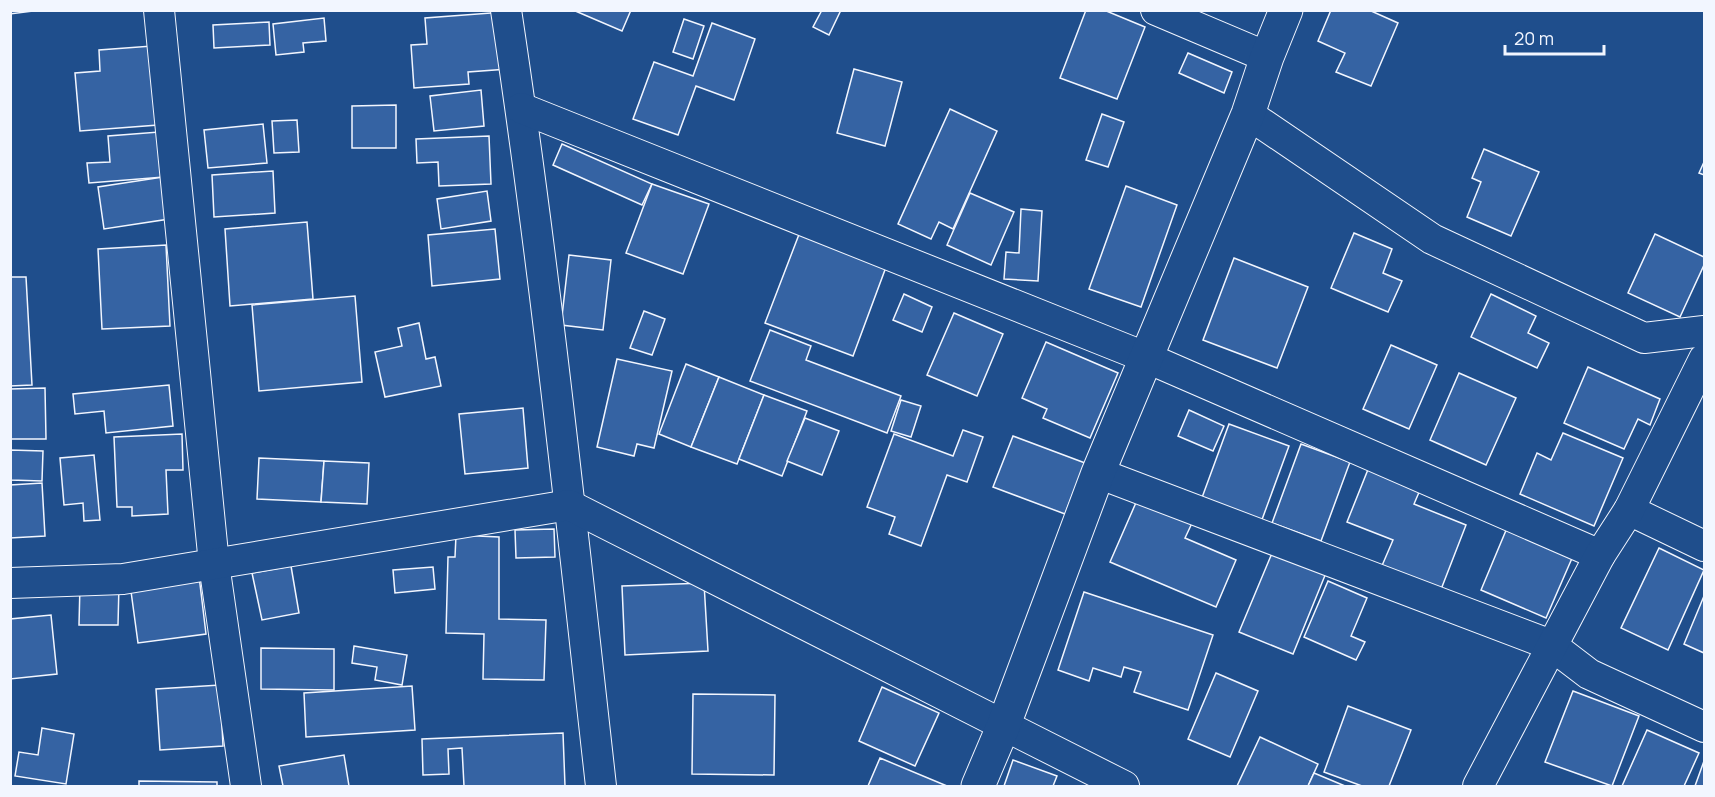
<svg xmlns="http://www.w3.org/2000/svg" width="1715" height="797" viewBox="0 0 1715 797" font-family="Manrope,sans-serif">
	<rect width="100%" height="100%" fill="#1f4e8c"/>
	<g fill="#3563a3" stroke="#f2f6ff" stroke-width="1.5">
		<polygon points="10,10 41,10 10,14"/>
		<polygon points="573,10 631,10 622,31"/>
		<polygon points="822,10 841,10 829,35 813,27"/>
		<polygon points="1086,10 1104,10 1145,27 1117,99 1060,78"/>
		<polygon points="1331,10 1369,10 1398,23 1371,86 1336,72 1345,53 1318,41"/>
		<polygon points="504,12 508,69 468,72 469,84 414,88 411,45 427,44 425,18"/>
		<polygon points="324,18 326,41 303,43 304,52 276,55 273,24"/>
		<polygon points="684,19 704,26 693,59 673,52"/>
		<polygon points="269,22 270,45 214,48 213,25"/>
		<polygon points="712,23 755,39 734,100 696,86 678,135 633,119 654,62 693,76"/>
		<polygon points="152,46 158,125 80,131 75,73 100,71 99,50"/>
		<polygon points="1188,53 1232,72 1224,93 1179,73"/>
		<polygon points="854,69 902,82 885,146 837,133"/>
		<polygon points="481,90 484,126 434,131 430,96"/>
		<polygon points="396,105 396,148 352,148 352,106"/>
		<polygon points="950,109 997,131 953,229 939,222 931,239 898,224"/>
		<polygon points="1102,114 1124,122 1108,167 1086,160"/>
		<polygon points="297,120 299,152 274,153 272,121"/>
		<polygon points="263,124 267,163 208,168 204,130"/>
		<polygon points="159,132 164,177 89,183 87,163 110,162 108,136"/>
		<polygon points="489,136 491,184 439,186 438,162 417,163 416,139"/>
		<polygon points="562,144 652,184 642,205 553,165"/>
		<polygon points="1484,149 1539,172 1511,236 1467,217 1481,182 1472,178"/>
		<polygon points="1704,162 1704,175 1699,173"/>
		<polygon points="273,171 275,213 214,217 212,175"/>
		<polygon points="163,177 169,219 104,229 98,187"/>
		<polygon points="652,184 709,204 683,274 626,253"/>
		<polygon points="1126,186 1177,205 1141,307 1089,289"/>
		<polygon points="487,191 491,221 441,229 437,199"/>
		<polygon points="970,193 1014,212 991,265 947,245"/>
		<polygon points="1021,209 1042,211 1038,281 1004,279 1006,252 1019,253"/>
		<polygon points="307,222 313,299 230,306 225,229"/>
		<polygon points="803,224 886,267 853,356 765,323"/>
		<polygon points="495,229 500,279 432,286 428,235"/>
		<polygon points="1354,233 1392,249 1383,273 1402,281 1388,312 1331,288"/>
		<polygon points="1655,234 1704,257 1704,265 1680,317 1628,293"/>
		<polygon points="166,245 170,326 102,329 98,249"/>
		<polygon points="569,255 611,260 603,330 561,325"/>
		<polygon points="1234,258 1308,287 1277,368 1203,340"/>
		<polygon points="10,277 26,277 32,385 10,386"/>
		<polygon points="904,294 932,307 922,332 893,320"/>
		<polygon points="1491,294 1536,316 1528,333 1549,343 1537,368 1471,337"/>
		<polygon points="355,296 362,382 259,391 252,305"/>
		<polygon points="644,311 665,319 652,355 630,348"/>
		<polygon points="954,313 1003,334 977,396 927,375"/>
		<polygon points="419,323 426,359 435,357 441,386 385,397 375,352 402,346 398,328"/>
		<polygon points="770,330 811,346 806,360 901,396 887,433 750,381"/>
		<polygon points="1046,342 1118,373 1090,438 1043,418 1047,409 1022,398"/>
		<polygon points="1391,345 1437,365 1409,429 1363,409"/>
		<polygon points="617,359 672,371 654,448 637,444 634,456 597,447"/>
		<polygon points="686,364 719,377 691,447 659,434"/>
		<polygon points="1588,367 1660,399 1650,425 1638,419 1624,449 1564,423"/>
		<polygon points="1459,373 1516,398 1486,465 1430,440"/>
		<polygon points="719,377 764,395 737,464 691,447"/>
		<polygon points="169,385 173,426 106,433 104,411 75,414 73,394"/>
		<polygon points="45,388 46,439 10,439 10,389"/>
		<polygon points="764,395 807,411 782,476 739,459"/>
		<polygon points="901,400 921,406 911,437 891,431"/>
		<polygon points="523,408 528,468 465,474 459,414"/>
		<polygon points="1189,410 1224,426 1213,451 1178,436"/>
		<polygon points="805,418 839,431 822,475 787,461"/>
		<polygon points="1229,424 1289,446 1260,525 1200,503"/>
		<polygon points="963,430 983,437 967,482 947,475 921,546 889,534 895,517 867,507 894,434 953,456"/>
		<polygon points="1563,433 1623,458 1594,526 1520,494 1537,453 1551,460"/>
		<polygon points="182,434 183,470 166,470 168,514 132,516 132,507 117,507 114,437"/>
		<polygon points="1013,436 1085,463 1065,514 993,487"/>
		<polygon points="1301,444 1350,462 1321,541 1272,523"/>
		<polygon points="10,450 43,451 42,481 10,480"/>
		<polygon points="94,455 100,520 84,521 83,503 64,505 60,458"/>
		<polygon points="259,458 324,461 321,502 257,499"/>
		<polygon points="324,461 369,463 367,504 321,502"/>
		<polygon points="1371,462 1423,483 1414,504 1466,525 1440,592 1381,568 1393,540 1347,522"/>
		<polygon points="42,483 45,536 10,538 10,485"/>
		<polygon points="1138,498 1193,521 1185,538 1236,560 1216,607 1110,562"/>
		<polygon points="1507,528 1573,556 1546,618 1481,590"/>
		<polygon points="554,529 555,557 516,558 515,530"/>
		<polygon points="456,535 499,537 499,619 546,620 544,680 483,679 484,634 446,633 448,557 455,557"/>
		<polygon points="1275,546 1328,568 1293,654 1239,632"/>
		<polygon points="1659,548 1704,570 1668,650 1621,628"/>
		<polygon points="291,566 299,613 262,620 252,573"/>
		<polygon points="433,567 435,589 395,593 393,570"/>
		<polygon points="199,576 206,634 138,643 130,584"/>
		<polygon points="1328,581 1367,598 1351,636 1365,642 1356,660 1304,637"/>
		<polygon points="704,583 708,651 625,655 622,586"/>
		<polygon points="80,585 119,585 118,625 79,625"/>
		<polygon points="1084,592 1213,635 1188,710 1134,692 1141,672 1124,667 1121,677 1093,668 1089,681 1058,670"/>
		<polygon points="1704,596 1704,653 1684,644"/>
		<polygon points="51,615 57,674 10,679 10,619"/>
		<polygon points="354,646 407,655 402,685 375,680 377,667 352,663"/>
		<polygon points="261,648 334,649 334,690 261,689"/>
		<polygon points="1216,673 1258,691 1230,757 1188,739"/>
		<polygon points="220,685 223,746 160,750 156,689"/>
		<polygon points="412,686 415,730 306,737 304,693"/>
		<polygon points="882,687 939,713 915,766 859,741"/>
		<polygon points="1573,691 1639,716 1612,786 1545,762"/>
		<polygon points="693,694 775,695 774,775 692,774"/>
		<polygon points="1348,706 1411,730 1389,786 1362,786 1324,772"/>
		<polygon points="42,728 74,734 66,784 15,776 19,752 38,755"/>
		<polygon points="1647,730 1699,753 1684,786 1622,786"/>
		<polygon points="563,733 565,786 464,786 462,748 448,749 449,774 423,775 422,739"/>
		<polygon points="1260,737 1318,764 1308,786 1237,786"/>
		<polygon points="344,755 349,786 283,786 279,766"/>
		<polygon points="880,758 947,786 868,786"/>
		<polygon points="1013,760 1057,776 1053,786 1004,786"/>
		<polygon points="1704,761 1704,786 1695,786"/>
		<polygon points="1314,773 1345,786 1308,786"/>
		<polygon points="139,781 217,782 217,786 139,786"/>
	</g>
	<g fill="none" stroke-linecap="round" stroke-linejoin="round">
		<defs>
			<g id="street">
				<polyline points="159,10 214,564 246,786"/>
				<path d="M 506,10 C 545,268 572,528 601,786"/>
				<polyline points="1156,10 1267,57"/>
				<polyline points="521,108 1145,357 1600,555"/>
				<polyline points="1248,114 1432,239 1644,338 1704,331"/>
				<polyline points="1098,473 1551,645 1589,674 1704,727"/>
				<polyline points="1629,510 1704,546"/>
				<polyline points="10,583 123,579 569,505 1124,786"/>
				<polyline points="1478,786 1600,555 1629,510 1704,359"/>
			</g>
			<polyline id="secondary" points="978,786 1003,727 1098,473 1248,114 1267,57 1286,10"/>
		</defs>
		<use href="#street" stroke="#f2f6ff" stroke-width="32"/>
		<use href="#secondary" stroke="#f2f6ff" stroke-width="35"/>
		<use href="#street" stroke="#1f4e8c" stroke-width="30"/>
		<use href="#secondary" stroke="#1f4e8c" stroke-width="33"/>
	</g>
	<rect width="1715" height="797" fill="none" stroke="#f2f6ff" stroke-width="24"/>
	<path d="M1505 45v9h99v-9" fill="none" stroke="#f2f6ff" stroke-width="3"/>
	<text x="1514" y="45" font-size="18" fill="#f2f6ff" stroke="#1f4e8c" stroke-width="4.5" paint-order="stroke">20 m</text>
</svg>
